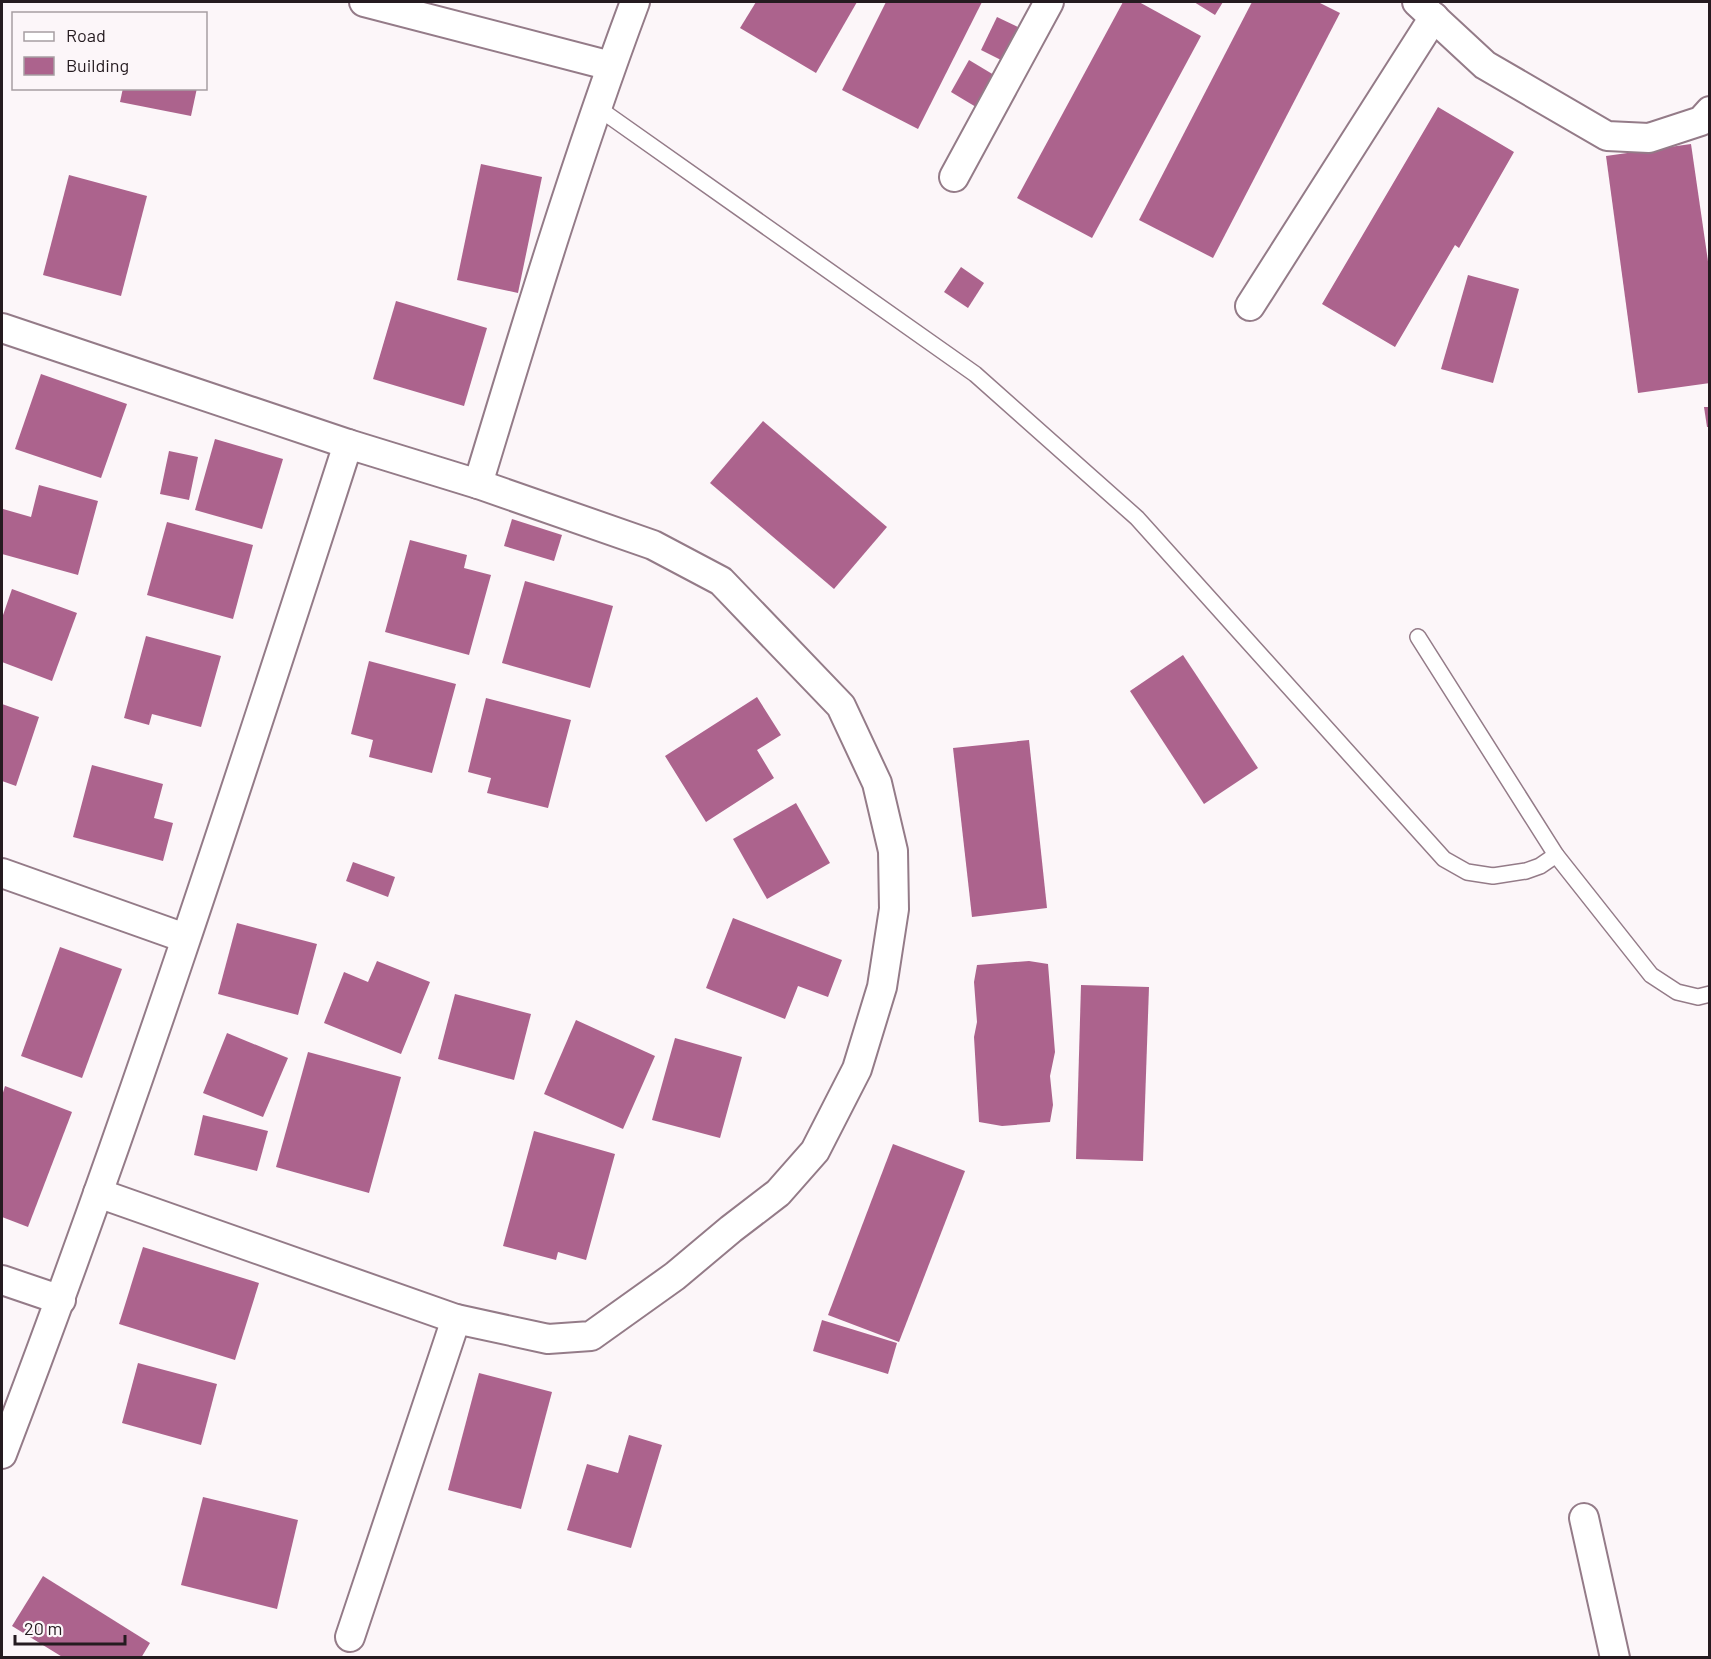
<svg xmlns="http://www.w3.org/2000/svg" width="1711" height="1659" viewBox="0 0 1711 1659" font-family="Barlow,sans-serif">
	<rect width="100%" height="100%" fill="#fcf6f9"/>
	<g fill="#ac638d">
		<polygon points="756,2 857,2 816,73 740,28"/>
		<polygon points="886,2 982,2 918,129 842,90"/>
		<polygon points="1123,2 1139,2 1201,36 1092,238 1017,198"/>
		<polygon points="1194,2 1223,2 1215,15"/>
		<polygon points="1252,2 1318,2 1340,13 1213,258 1139,220"/>
		<polygon points="997,17 1024,30 1007,63 981,50"/>
		<polygon points="969,60 994,75 976,107 951,92"/>
		<polygon points="123,88 197,88 191,116 120,102"/>
		<polygon points="1438,107 1514,152 1459,248 1455,245 1395,347 1322,304"/>
		<polygon points="1691,144 1710,275 1710,383 1638,393 1606,156"/>
		<polygon points="481,164 542,177 518,293 457,280"/>
		<polygon points="69,175 147,196 121,296 43,275"/>
		<polygon points="961,267 984,283 968,308 944,292"/>
		<polygon points="1468,275 1519,289 1493,383 1441,369"/>
		<polygon points="396,301 487,328 464,406 373,379"/>
		<polygon points="41,374 127,404 101,478 15,449"/>
		<polygon points="1704,407 1710,407 1710,427 1707,427"/>
		<polygon points="763,421 887,527 834,589 710,483"/>
		<polygon points="215,439 283,459 262,529 195,510"/>
		<polygon points="169,451 198,457 189,500 160,494"/>
		<polygon points="39,485 98,501 78,575 2,554 3,509 31,517"/>
		<polygon points="512,519 562,535 554,561 504,546"/>
		<polygon points="167,522 253,545 233,619 147,595"/>
		<polygon points="410,540 467,555 464,568 491,575 469,655 385,632"/>
		<polygon points="525,581 613,606 590,688 502,663"/>
		<polygon points="12,589 77,613 52,681 2,662 2,618"/>
		<polygon points="146,636 221,656 201,727 152,714 149,725 124,718"/>
		<polygon points="1183,655 1258,768 1204,804 1130,691"/>
		<polygon points="369,661 456,684 432,773 369,757 373,740 351,734"/>
		<polygon points="757,697 781,735 757,750 774,778 706,822 665,756"/>
		<polygon points="486,698 571,720 548,808 487,793 491,778 468,772"/>
		<polygon points="2,704 39,717 16,786 2,781"/>
		<polygon points="1029,740 1047,908 972,917 953,748"/>
		<polygon points="92,765 163,784 154,818 173,823 163,861 73,837"/>
		<polygon points="796,803 830,863 767,899 733,839"/>
		<polygon points="353,862 395,877 388,897 346,881"/>
		<polygon points="733,918 842,960 828,997 798,986 785,1019 706,988"/>
		<polygon points="237,923 317,944 298,1015 218,994"/>
		<polygon points="60,947 122,969 82,1078 21,1056"/>
		<polygon points="377,961 430,982 401,1054 324,1023 344,972 368,982"/>
		<polygon points="1029,961 1048,964 1055,1052 1050,1076 1053,1105 1050,1122 1002,1126 979,1122 974,1037 977,1022 974,982 977,965"/>
		<polygon points="1081,985 1149,987 1143,1161 1076,1159"/>
		<polygon points="455,994 531,1014 514,1080 438,1059"/>
		<polygon points="576,1020 655,1056 623,1129 544,1094"/>
		<polygon points="227,1033 288,1058 263,1117 203,1093"/>
		<polygon points="675,1038 742,1057 720,1138 652,1120"/>
		<polygon points="308,1052 401,1077 369,1193 276,1167"/>
		<polygon points="5,1086 72,1112 28,1227 2,1217 2,1096"/>
		<polygon points="203,1115 268,1131 257,1171 194,1155"/>
		<polygon points="534,1131 615,1154 586,1260 558,1252 556,1260 503,1246"/>
		<polygon points="893,1144 965,1171 899,1342 828,1315"/>
		<polygon points="143,1247 259,1283 235,1360 119,1324"/>
		<polygon points="822,1320 897,1343 888,1374 813,1351"/>
		<polygon points="138,1363 217,1384 201,1445 122,1423"/>
		<polygon points="479,1373 552,1392 521,1509 448,1490"/>
		<polygon points="629,1435 662,1445 631,1548 567,1530 587,1464 618,1473"/>
		<polygon points="203,1497 298,1520 277,1609 181,1585"/>
		<polygon points="43,1576 150,1643 141,1658 64,1658 12,1626"/>
	</g>
	<g fill="none" stroke-linecap="round" stroke-linejoin="round">
		<defs>
			<g id="service">
				<polyline points="598,108 975,374 1137,518 1444,859 1467,872 1493,876 1526,871 1540,866 1556,855"/>
				<polyline points="1418,637 1556,855 1651,975 1677,992 1698,997 1710,994"/>
			</g>
			<g id="minor">
				<polyline points="364,2 611,66"/>
				<polyline points="1417,2 1485,65 1607,136 1649,138 1701,121 1710,111"/>
				<polyline points="954,177 1049,2"/>
				<polyline points="1250,306 1434,17"/>
				<polyline points="2,328 348,444"/>
				<polyline points="2,873 185,938"/>
				<polyline points="98,1193 456,1319 548,1339 591,1336 675,1276 731,1229 778,1193 815,1151 857,1069 882,987 894,909 893,851 877,783 841,706 721,581 653,545 478,484"/>
				<polyline points="2,1280 61,1300"/>
				<path d="M 2,1454 C 129,1122 239,782 348,444 L 478,484 C 527,322 576,160 635,2"/>
				<polyline points="1584,1518 1615,1658"/>
				<polyline points="350,1637 456,1319"/>
			</g>
		</defs>
		<use href="#service" stroke="#947b88" stroke-width="18"/>
		<use href="#minor" stroke="#947b88" stroke-width="32"/>
		<use href="#service" stroke="#fff" stroke-width="15"/>
		<use href="#minor" stroke="#fff" stroke-width="28"/>
	</g>
	<rect width="1711" height="1659" fill="none" stroke="#251b20" stroke-width="6"/>
	<rect x="12" y="12" width="195" height="78" fill="#fcf6f9" stroke="#a69ea2" stroke-width="1.5"/>
	<rect x="24" y="32" width="30" height="9" fill="#ffffff" stroke="#a69ea2" stroke-width="1.5"/>
	<text x="66" y="42" font-size="18" fill="#251b20">Road</text>
	<rect x="24" y="57" width="30" height="18" fill="#ac638d" stroke="#a69ea2" stroke-width="1.5"/>
	<text x="66" y="72" font-size="18" fill="#251b20">Building</text>
	<path d="M15 1635v9h110v-9" fill="none" stroke="#251b20" stroke-width="3"/>
	<text x="24" y="1635" font-size="18" fill="#251b20" stroke="#fcf6f9" stroke-width="4.5" paint-order="stroke">20 m</text>
</svg>
